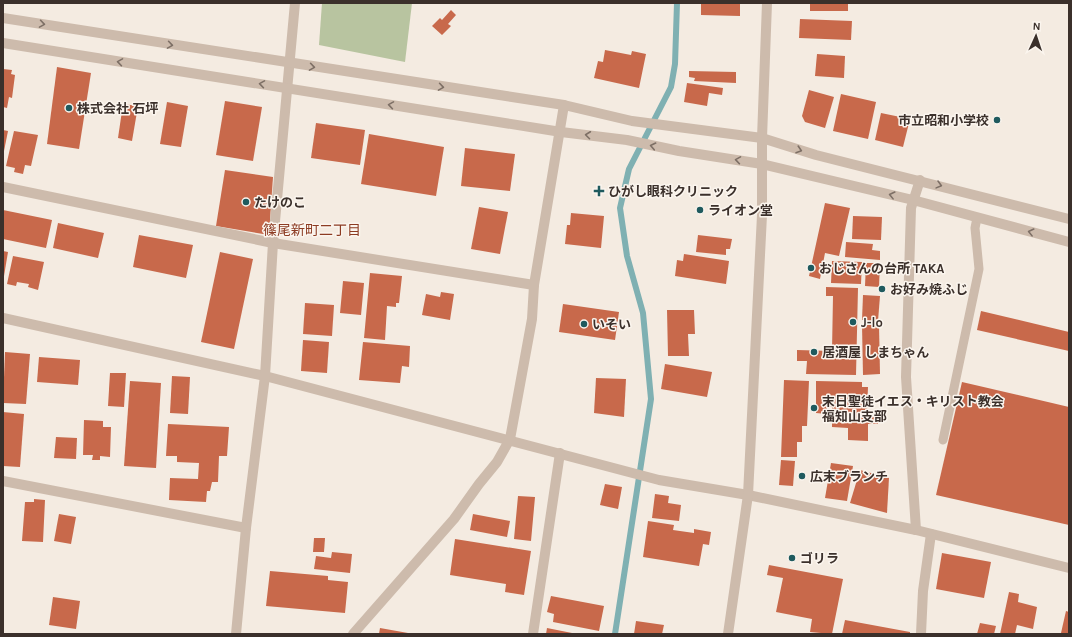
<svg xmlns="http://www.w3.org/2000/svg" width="1072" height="637" viewBox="0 0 1072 637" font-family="Karla,'Noto Sans JP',sans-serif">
	<rect width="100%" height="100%" fill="#f4ebe1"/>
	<polygon fill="#b8c4a0" points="322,3 412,3 405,62 319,45"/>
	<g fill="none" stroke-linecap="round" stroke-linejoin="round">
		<polyline stroke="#7fb0b2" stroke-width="6" points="615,634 651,399 643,313 627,256 620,208 629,169 671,87 675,64 677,3"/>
	</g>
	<g fill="#c8694b">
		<polygon points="701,3 740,3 740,16 701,15"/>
		<rect x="810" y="3" width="38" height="8"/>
		<polygon points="451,10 456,15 448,24 451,26 442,35 432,26 440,18 442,20"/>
		<polygon points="800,19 852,21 851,40 799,38"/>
		<polygon points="605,50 631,55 632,51 646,54 639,88 594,78 598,61 603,62"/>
		<polygon points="817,54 845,56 844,78 815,76"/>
		<polygon points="57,67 91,73 79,149 47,144"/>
		<polygon points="3,69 12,70 11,74 15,75 12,98 9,97 7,108 3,107"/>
		<polygon points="689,71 736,72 736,83 694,81 695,78 689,77"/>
		<polygon points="687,83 723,88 722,95 709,93 707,106 684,102"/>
		<polygon points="809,90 834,97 825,128 805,122 802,116"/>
		<polygon points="841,94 876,102 868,139 833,131"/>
		<polygon points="225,101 262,107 253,161 216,155"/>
		<polygon points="167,102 188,106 181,147 160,144"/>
		<polygon points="123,104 138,106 132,141 118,138"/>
		<polygon points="881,113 910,119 903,147 875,140"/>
		<polygon points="316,123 365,130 360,165 311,158"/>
		<polygon points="3,130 8,131 4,151 3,151"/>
		<polygon points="14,131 38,135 31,166 25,165 23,174 14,172 15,168 6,166"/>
		<polygon points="369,134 444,147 436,196 361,184"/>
		<polygon points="465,148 515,154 510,191 461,186"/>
		<polygon points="225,170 273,177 269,235 216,226"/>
		<polygon points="825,203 850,208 839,256 825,253 820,279 809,276"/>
		<polygon points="479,207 508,212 500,254 471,249"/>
		<polygon points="3,210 52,220 46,248 3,239"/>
		<polygon points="571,213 604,216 601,248 565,244 567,225 570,225"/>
		<polygon points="853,216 882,217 881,240 852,239"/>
		<polygon points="58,223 104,233 98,258 53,248"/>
		<polygon points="139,235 193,245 186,278 133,267"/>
		<polygon points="698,235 732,239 730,249 726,249 726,255 696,252"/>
		<polygon points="846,242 873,244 872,250 880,251 880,260 845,257"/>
		<polygon points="3,251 8,252 4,276 3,276"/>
		<polygon points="220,252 253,259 234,349 201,342"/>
		<polygon points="684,254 729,261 726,284 675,276 677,260 683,261"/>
		<polygon points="13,256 44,262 38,290 28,287 29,284 17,282 16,286 7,284"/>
		<polygon points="832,261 862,262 861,284 831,283"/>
		<polygon points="866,263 880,263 879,287 865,286"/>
		<polygon points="370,273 402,276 399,303 396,303 396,307 387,306 385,340 364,338"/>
		<polygon points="343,281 364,283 361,315 340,313"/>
		<polygon points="826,287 858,288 856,375 806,374 807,361 797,361 797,350 832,351 833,296 826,296"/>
		<polygon points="441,292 454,294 450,320 422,315 426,294 440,297"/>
		<polygon points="863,295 880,296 878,321 862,320"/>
		<polygon points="305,303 334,305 332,336 303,334"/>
		<polygon points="563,304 619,312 615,340 559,332"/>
		<polygon points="667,310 694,310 695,334 688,334 689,356 668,356"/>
		<polygon points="981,311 1069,332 1069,351 977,330"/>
		<polygon points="862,325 879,325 880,374 863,375"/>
		<polygon points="303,340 329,342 327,373 301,371"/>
		<polygon points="363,342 410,346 409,367 402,366 400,383 359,380"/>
		<polygon points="5,352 30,354 26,404 3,403"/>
		<polygon points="39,357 80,360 78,385 37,382"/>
		<polygon points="665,364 712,372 707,397 661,389"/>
		<polygon points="110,373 126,373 124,407 108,406"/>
		<polygon points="172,376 190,377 188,414 170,413"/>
		<polygon points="596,378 626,379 624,417 594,413"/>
		<polygon points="784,380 809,381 807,426 802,426 802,442 797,442 797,457 781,457"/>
		<polygon points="130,381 161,383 156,468 124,466"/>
		<polygon points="816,381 862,382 862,387 868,387 867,411 878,411 878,424 868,424 868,441 848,440 848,428 832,427 832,407 827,407 827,414 816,413"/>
		<polygon points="962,382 1069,407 1069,525 936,495"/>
		<polygon points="3,412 24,414 20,467 3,466"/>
		<polygon points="84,420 103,421 103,427 111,427 110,457 100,456 100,460 92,460 93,455 83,455"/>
		<polygon points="168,424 229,427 227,456 219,456 218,482 212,482 210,491 207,491 206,502 169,500 170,478 198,479 199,463 177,462 177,456 166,456"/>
		<polygon points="56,437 77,438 76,459 54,458"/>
		<polygon points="781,460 795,461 793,486 779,485"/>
		<polygon points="831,463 853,466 847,501 825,498"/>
		<polygon points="860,470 889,478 887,513 850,503"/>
		<polygon points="605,484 622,487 618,509 600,505"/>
		<polygon points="655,494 669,496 668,503 681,505 679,521 652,518"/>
		<polygon points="518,496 535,497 531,541 514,539"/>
		<polygon points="34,499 45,500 43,542 22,541 25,502 34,502"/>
		<polygon points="59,514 76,517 71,544 54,541"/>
		<polygon points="473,514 510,521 507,537 470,530"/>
		<polygon points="648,521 674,525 673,530 694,533 694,529 711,532 709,545 703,544 699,566 643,557"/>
		<polygon points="314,538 325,538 324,552 313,552"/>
		<polygon points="455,539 531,551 524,595 505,592 506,584 450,575"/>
		<polygon points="332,552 352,554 350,573 314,569 316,556 331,558"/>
		<polygon points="942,553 991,562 984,598 936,589"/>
		<polygon points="769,565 843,579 832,634 810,632 812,619 776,612 783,578 767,575"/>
		<polygon points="270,571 328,576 328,580 348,582 345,613 266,606"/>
		<polygon points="1009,592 1019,594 1018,602 1037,607 1033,629 1017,625 1015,634 1000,634"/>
		<polygon points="551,596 604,606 599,631 553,622 554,614 547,612"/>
		<polygon points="53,597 80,601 76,629 49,625"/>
		<polygon points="1066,611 1069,612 1069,634 1061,633"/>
		<polygon points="845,620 910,632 910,634 842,634"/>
		<polygon points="636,621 664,625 662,634 634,634"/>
		<polygon points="980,623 996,626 994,634 977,634"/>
		<polygon points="380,628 408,633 408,634 379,634"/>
		<polygon points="547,628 572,633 571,634 546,634"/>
	</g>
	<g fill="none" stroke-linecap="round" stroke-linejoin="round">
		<polyline stroke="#cdbbac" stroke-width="9" points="943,440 979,269 975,228 977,218"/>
		<g stroke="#cdbbac" stroke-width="10">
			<polyline points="3,187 273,243 534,285"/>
			<polyline points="3,318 265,376 659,480 748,495 916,530 1069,568"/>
			<polyline points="3,481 246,528"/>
			<polyline points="916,530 906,377 911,208 920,180"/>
			<polyline points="236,634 246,528 265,376 273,243 295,3"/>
			<polyline points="353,634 454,519 479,484 497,462 510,439 532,319 534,285 564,105"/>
			<polyline points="533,634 560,453"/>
			<polyline points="921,634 923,591 931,534"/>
		</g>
		<g stroke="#cdbbac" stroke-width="10">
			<polyline points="3,18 564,105 632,121 762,138 816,155 1069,219"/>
			<polyline points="3,43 561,132 627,140 679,151 762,164 913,200 1069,242"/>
			<polyline points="728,634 748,495 762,215 762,138 767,3"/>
		</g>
	</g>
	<defs><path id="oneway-chevron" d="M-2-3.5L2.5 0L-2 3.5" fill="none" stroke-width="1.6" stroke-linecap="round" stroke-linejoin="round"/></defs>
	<g stroke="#7d6f65">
		<use href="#oneway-chevron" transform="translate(42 24) rotate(9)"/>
		<use href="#oneway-chevron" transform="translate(170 45) rotate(9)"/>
		<use href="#oneway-chevron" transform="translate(120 62) rotate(-171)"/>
		<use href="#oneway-chevron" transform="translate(312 67) rotate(9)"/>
		<use href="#oneway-chevron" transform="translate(262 84) rotate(-171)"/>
		<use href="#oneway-chevron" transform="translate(441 87) rotate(9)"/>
		<use href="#oneway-chevron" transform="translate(391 105) rotate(-171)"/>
		<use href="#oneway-chevron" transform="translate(588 135) rotate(-173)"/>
		<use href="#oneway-chevron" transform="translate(653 146) rotate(-168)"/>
		<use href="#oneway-chevron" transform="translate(799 150) rotate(18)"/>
		<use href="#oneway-chevron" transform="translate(738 160) rotate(-171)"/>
		<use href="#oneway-chevron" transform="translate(939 185) rotate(15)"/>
		<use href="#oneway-chevron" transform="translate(892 195) rotate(-166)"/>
		<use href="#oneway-chevron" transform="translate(1031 232) rotate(-166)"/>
	</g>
	<g fill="#1f5a5e" stroke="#fbf5ee" stroke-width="1.5">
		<circle cx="69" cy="108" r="4"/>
		<circle cx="997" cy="120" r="4"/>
		<path d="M597 185h4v4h4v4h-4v4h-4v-4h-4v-4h4z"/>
		<circle cx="246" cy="202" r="4"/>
		<circle cx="700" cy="210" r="4"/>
		<circle cx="811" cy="268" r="4"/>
		<circle cx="882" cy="289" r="4"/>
		<circle cx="853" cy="322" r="4"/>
		<circle cx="584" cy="324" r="4"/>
		<circle cx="814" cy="352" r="4"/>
		<circle cx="814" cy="408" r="4"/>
		<circle cx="802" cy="476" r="4"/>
		<circle cx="792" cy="558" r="4"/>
	</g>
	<g text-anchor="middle" stroke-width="3" stroke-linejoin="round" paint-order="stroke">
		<g font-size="13" font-weight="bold" fill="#3b302b" stroke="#fbf5ee" text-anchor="start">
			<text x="77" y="113">株式会社 石坪</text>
			<text x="989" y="125" text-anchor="end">市立昭和小学校</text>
			<text x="608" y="196">ひがし眼科クリニック</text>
			<text x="254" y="207">たけのこ</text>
			<text x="708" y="215">ライオン堂</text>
			<text x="819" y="273">おじさんの台所 TAKA</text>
			<text x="890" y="294">お好み焼ふじ</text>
			<text x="861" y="327">J-lo</text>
			<text x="592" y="329">いそい</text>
			<text x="822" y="357">居酒屋 しまちゃん</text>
			<text x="822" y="406">末日聖徒イエス・キリスト教会<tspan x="822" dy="15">福知山支部</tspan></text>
			<text x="810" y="481">広末ブランチ</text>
			<text x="800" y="563">ゴリラ</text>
		</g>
		<g font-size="14" fill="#8c3b22" stroke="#fbf5ee">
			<text x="312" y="235">篠尾新町二丁目</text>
		</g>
	</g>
	<rect width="1072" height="637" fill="none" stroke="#3b302b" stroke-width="8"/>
	<g transform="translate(1036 36) rotate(3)" stroke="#fbf5ee" stroke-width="3" paint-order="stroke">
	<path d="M0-3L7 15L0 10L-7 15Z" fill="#3b302b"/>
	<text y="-6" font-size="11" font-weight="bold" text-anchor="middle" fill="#3b302b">N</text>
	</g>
</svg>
